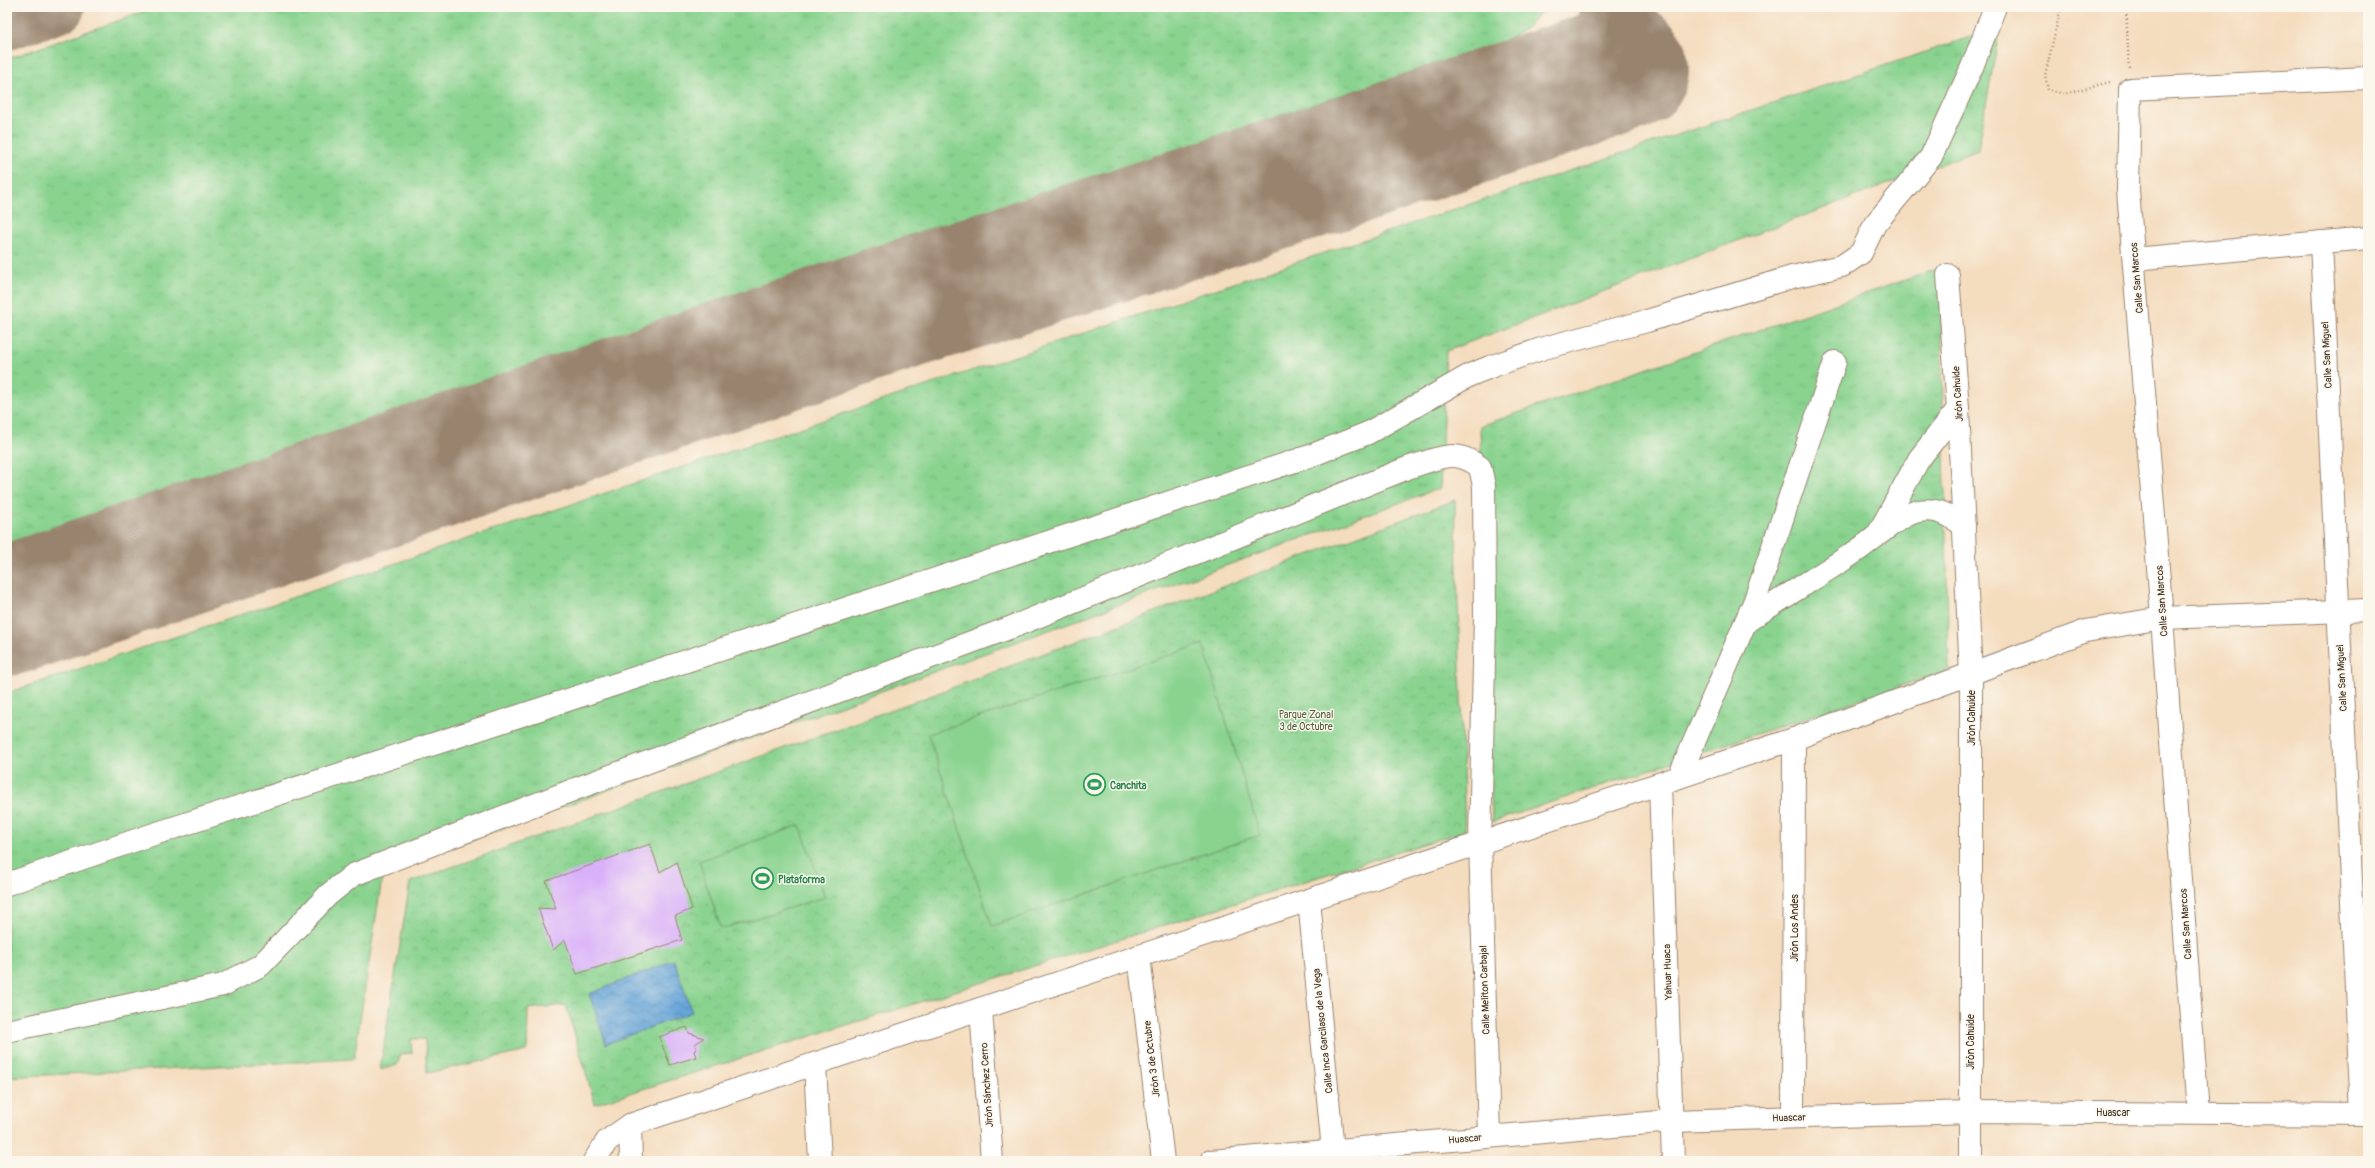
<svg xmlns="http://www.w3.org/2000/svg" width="2375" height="1168" viewBox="0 0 2375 1168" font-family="Pangolin,sans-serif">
	<defs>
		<pattern id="grass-tufts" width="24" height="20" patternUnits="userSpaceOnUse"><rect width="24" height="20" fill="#89d38f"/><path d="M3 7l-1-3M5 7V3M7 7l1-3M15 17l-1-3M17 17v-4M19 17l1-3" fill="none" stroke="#77b57b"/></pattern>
		<pattern id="park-crowns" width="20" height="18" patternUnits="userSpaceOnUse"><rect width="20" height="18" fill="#89d38f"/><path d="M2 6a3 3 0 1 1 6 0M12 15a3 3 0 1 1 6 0" fill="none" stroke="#77b57b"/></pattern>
		<pattern id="water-waves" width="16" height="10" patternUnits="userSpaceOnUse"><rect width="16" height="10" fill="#66a5d9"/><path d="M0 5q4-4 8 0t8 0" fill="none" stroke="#5587af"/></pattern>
	</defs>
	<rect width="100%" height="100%" fill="#fbf7ec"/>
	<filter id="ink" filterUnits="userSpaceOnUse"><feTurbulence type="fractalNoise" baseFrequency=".025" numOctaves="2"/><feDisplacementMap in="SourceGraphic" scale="8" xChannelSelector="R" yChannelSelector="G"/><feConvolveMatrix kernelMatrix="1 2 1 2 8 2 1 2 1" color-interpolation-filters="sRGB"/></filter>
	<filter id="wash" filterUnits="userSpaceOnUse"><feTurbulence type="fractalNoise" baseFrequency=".012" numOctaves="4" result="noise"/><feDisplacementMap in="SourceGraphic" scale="16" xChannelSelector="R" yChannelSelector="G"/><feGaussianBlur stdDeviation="0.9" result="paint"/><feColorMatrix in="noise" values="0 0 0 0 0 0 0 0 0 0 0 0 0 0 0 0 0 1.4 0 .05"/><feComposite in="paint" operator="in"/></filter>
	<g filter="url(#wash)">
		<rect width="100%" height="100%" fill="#f4dcbe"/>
		<g fill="url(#grass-tufts)" stroke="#627e56">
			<path d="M 158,7 L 1544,7 C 1534,23 1521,34 1503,41 L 999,209 L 7,546 L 7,59 Z"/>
			<polygon points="2000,27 1978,150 1446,351 1440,488 383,872 354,1059 7,1077 7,693"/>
			<polygon points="1940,268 1949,670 1492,822 1480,426"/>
		</g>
		<polygon fill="url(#park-crowns)" stroke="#627e56" points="1455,500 1465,831 595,1104 566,1005 528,1009 527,1051 427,1073 425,1039 411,1039 412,1053 401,1054 397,1065 380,1070 410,882 927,697"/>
		<g fill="#89d38f" stroke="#627e56">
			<polygon points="1203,644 1260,835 992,926 928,734"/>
			<polygon points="800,825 825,897 721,929 699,861"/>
		</g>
		<polygon fill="url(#water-waves)" stroke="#50687c" points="674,960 692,1012 606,1044 589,994"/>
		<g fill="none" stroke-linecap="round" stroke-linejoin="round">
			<g stroke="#98836e" stroke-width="52">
				<polyline points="1604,7 1624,68"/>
				<polyline points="7,24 59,7"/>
			</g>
			<polyline stroke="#98836e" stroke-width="130" points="7,611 884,311 1318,171 1624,68"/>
		</g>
		<g id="blocks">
			<g fill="#d9b0fa">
				<polygon points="650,844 660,872 677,862 692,909 675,916 682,940 577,974 565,940 553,950 538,908 556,909 546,881"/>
				<polygon points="687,1027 689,1033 704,1038 695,1044 696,1049 694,1051 696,1057 670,1065 659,1037"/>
			</g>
		</g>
	</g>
	<g filter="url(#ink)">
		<use href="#blocks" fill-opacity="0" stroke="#98836e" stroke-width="1"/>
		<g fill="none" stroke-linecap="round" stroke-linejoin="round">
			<defs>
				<g id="minor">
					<polyline points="2321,242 2362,1115"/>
					<polyline points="2134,259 2368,238"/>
					<polyline points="1948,275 1958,409 1971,675 1971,1161"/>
					<polyline points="1879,532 1919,459 1958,409"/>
					<path d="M 1746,622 C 1782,598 1819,576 1855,552 C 1872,541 1899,515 1919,511 C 1937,508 1950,515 1964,526"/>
					<polyline points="1679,777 1755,600 1835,362"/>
					<polyline points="1660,784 1673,1161"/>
					<polyline points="7,884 148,836 446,740 1310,456 1368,433 1470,375 1490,367 1544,348 1647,321 1792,277 1842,266 1861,253 1875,224 1931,157 1972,67 1995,7"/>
					<polyline points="1309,900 1334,1161"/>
					<polyline points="1139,956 1163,1161"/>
					<polyline points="981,1009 992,1161"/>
					<path d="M 7,1031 L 223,985 L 261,965 L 328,895 L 353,875 L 578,788 L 1012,627 L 1410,467 C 1439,459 1454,447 1480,467 L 1484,486 L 1485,617 L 1480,843 L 1489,1136"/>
					<polyline points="815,1064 820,1161"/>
					<polyline points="2198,1113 2162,618 2128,190 2130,89 2368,78"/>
					<polyline points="1793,1117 1794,739"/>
					<polyline points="630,1125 631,1161"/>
					<polyline points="594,1161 607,1141 630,1125 1794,739 2086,631 2162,618 2368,610"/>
					<polyline points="1211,1161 1672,1121 1970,1112 2368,1115"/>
				</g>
			</defs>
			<use href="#minor" stroke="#98836e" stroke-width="24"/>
			<g stroke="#98836e" stroke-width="2.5" stroke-dasharray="1 3" stroke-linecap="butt">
				<polyline points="2061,7 2045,75 2048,90 2064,94 2110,82"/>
				<polyline points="2126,7 2129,69"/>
			</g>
			<use href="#minor" stroke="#fff" stroke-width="22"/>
		</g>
	</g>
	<defs>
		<symbol id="stadium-ring" viewBox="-11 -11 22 22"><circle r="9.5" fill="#fbf7ec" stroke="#2e9e5b" stroke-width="1.5"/><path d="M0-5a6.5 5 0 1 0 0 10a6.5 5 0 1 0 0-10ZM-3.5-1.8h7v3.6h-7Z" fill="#2e9e5b"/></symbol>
	</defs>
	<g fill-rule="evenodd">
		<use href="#stadium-ring" x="1082" y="772" width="25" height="25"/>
		<use href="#stadium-ring" x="750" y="866" width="25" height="25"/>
	</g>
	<g text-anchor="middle" stroke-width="3" stroke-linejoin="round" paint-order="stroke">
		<g font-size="10" fill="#3b2a1e" stroke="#fbf7ec">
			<text transform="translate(2136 278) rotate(-95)" y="4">Calle San Marcos</text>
			<text transform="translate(2326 355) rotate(-93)" y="4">Calle San Miguel</text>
			<text transform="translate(1957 394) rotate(-94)" y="4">Jirón Cahuide</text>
			<text transform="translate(2161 601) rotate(-94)" y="4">Calle San Marcos</text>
			<text transform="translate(2341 678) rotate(-93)" y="4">Calle San Miguel</text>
			<text transform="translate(1971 718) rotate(-90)" y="4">Jirón Cahuide</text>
			<text transform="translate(2185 924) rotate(-94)" y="4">Calle San Marcos</text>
			<text transform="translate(1794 928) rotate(-90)" y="4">Jirón Los Andes</text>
			<text transform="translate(1667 972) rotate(-92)" y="4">Yahuar Huaca</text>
			<text transform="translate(1484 990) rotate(-92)" y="4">Calle Meliton Carbajal</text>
			<text transform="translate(1322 1031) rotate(-96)" y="4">Calle Inca Garcilaso de la Vega</text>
			<text transform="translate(1970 1042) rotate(-90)" y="4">Jirón Cahuide</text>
			<text transform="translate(1151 1059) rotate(-97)" y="4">Jirón 3 de Octubre</text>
			<text transform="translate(986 1085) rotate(-94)" y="4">Jirón Sánchez Cerro</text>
			<text x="2113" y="1116">Huascar</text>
			<text transform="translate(1789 1117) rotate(-2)" y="4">Huascar</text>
			<text transform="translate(1465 1138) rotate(-5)" y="4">Huascar</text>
		</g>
		<g font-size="10" fill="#525d40" stroke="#fbf7ec">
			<text x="1306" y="718">Parque Zonal<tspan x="1306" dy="12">3 de Octubre</tspan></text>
		</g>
		<g font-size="10" font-weight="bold" fill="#27864d" stroke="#fbf7ec" text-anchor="start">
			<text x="1110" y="789">Canchita</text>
			<text x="778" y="883">Plataforma</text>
		</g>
	</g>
	<rect width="2375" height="1168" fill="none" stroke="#fbf7ec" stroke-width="24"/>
</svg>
